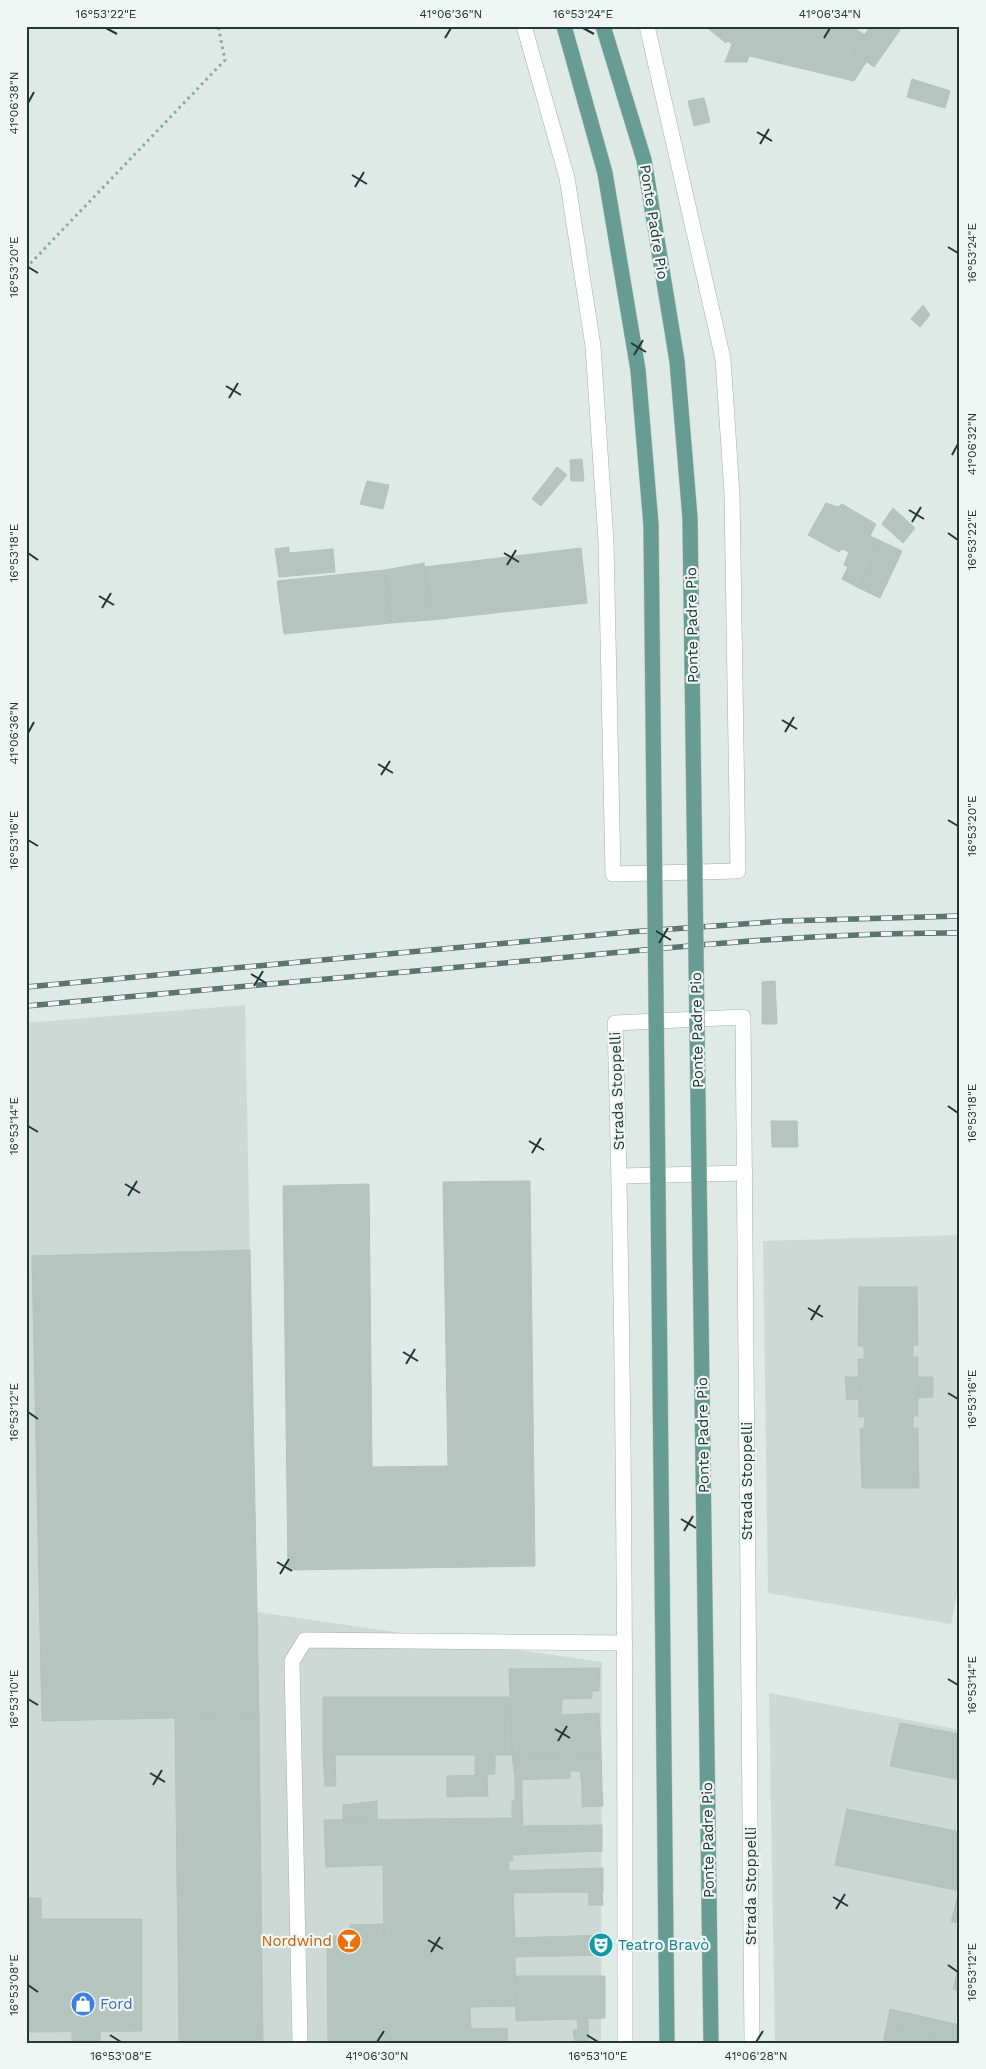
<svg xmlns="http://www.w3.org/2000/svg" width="986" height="2069" viewBox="0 0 986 2069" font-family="'Work Sans',sans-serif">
	<rect width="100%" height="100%" fill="#dfe9e5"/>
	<g fill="#ced9d5">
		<polygon points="245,1005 257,1612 602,1662 601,2043 26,2043 26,1023"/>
		<polygon points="960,1235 960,1580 951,1624 768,1593 763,1241"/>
		<polygon points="769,1693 960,1730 960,2043 775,2043"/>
	</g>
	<g fill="#b5c4bf" stroke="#b2c2bd">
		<polygon points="705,26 851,26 865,35 852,51 867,61 854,81 749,56 747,62 725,62 732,44 728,41 726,43"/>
		<polygon points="871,26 899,26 900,30 874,67 852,51"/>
		<polygon points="912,79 950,91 945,108 907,97"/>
		<polygon points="704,98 710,122 694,126 688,101"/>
		<polygon points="923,305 930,315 920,327 911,319"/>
		<polygon points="582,459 584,481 571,481 570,460"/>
		<polygon points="557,467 567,475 541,506 532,499"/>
		<polygon points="367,481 389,485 383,509 360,504"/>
		<polygon points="826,503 838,507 842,504 876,524 870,536 881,541 859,588 842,579 848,567 844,565 849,552 842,549 839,552 808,535"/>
		<polygon points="893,508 915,528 903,543 882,524"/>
		<polygon points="881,541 902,551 880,598 859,588"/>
		<polygon points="289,547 289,553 333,549 335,572 279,577 275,549"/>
		<polygon points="581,548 587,603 430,620 425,567"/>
		<polygon points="424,563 430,620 391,623 385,570"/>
		<polygon points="385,570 391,623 284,634 277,581"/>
		<polygon points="775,981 777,1024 762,1024 762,982"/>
		<polygon points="771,1121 797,1121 798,1147 772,1147"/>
		<polygon points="530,1181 535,1566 288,1570 283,1186 369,1184 372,1467 448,1466 443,1182"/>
		<polygon points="250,1250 259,1716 42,1721 32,1256"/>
		<polygon points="859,1287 917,1287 918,1345 913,1345 913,1357 918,1357 918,1416 913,1416 913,1428 918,1428 919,1488 862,1488 860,1429 864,1428 865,1417 859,1417 858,1359 864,1359 864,1346 858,1346"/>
		<polygon points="845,1377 859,1377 859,1399 847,1400"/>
		<polygon points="918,1377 933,1377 933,1397 918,1398"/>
		<polygon points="600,1668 599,1691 592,1691 592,1698 562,1699 561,1715 599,1713 601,1753 512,1755 509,1669"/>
		<polygon points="323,1697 509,1697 512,1755 323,1755"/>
		<polygon points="259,1716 263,2043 179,2043 175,1718"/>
		<polygon points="900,1723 960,1734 960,1780 890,1766"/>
		<polygon points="601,1753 602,1787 582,1787 580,1771 570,1771 570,1778 515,1780 512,1755"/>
		<polygon points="323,1755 335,1755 336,1786 325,1786"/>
		<polygon points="475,1755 495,1755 495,1774 475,1775"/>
		<polygon points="487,1775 488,1796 447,1797 447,1776"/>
		<polygon points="515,1780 522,1780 522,1799 515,1800"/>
		<polygon points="582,1787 602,1787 603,1806 582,1807"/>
		<polygon points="522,1799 523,1826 602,1825 602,1851 512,1855 513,1861 509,1861 509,1871 603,1868 603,1892 513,1893 515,1938 604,1935 605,1955 515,1957 516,2006 470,2007 471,2029 507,2028 508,2043 328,2043 327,1936 384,1936 383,1865 326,1867 324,1820 512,1818 512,1801"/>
		<polygon points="377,1801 377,1819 343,1820 343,1805"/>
		<polygon points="847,1809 960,1832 960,1891 835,1865"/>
		<polygon points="959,1891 960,1891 960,1923 951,1922"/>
		<polygon points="588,1892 602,1892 603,1905 589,1905"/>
		<polygon points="26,1898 41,1898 41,1919 142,1919 142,2031 26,2032"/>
		<polygon points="383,1924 384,1936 350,1936 350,1925"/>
		<polygon points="960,1963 960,1991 953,1989"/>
		<polygon points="515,1976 605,1976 605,2018 516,2021"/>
		<polygon points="890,2009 960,2025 960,2042 887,2024"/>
		<polygon points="577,2019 588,2019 589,2043 575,2043 573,2030 578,2030"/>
		<polygon points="887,2024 960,2042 960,2043 883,2043"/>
		<polygon points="72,2032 100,2032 101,2043 72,2043"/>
	</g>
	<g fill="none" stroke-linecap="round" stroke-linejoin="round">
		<defs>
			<g id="minor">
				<polyline points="524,26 567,178 593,346 606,541 613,874 738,871 732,494 723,359 647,26"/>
				<polyline points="620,1176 745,1173"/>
				<polyline points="300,2043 292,1661 305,1640 625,1643"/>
				<path d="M 625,2043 C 625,1703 625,1363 615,1023 L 743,1017 L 752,2043"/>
			</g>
		</defs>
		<use href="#minor" stroke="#a3b0ac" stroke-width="16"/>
		<polyline stroke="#82aba1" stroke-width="3" stroke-dasharray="2.5 4" stroke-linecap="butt" points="26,268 225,60 218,26"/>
		<use href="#minor" stroke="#fff" stroke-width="15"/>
		<defs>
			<g id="rail">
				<polyline points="26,987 629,932 784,921 960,916"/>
				<path d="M 26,1006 C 197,991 367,975 537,960 C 677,947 819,932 960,933"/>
			</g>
		</defs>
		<use href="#rail" stroke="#5c746f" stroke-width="5.5"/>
		<use href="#rail" stroke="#eff6f3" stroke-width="4" stroke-dasharray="11" stroke-linecap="butt"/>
		<defs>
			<g id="major-bridge">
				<polyline points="564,26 605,173 638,370 651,525 667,2043"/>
				<polyline points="603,26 644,160 677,361 690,518 711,2043"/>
			</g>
		</defs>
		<use href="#major-bridge" stroke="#bdc3c2" stroke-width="16" stroke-linecap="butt"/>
		<use href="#major-bridge" stroke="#679c92" stroke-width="15"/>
	</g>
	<path fill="none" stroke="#223833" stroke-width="2" d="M 106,28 L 117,34M 583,28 L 594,34M 445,38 L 451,28M 824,38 L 830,28M 28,103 L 34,92M 757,132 L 772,141M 760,144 L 769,129M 352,175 L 367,184M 355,187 L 364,172M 948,247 L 958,253M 28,267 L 38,273M 631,343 L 646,352M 634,355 L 643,340M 226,386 L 241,395M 229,398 L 238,383M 952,455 L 958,444M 909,510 L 924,519M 912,522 L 921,507M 948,533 L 958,540M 28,553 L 38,560M 504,553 L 519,562M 507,565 L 516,550M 99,596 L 114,605M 102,608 L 111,593M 782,720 L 797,729M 785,732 L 794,717M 28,733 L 34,722M 378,764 L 393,773M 381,775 L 390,761M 948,820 L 958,826M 28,840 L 38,846M 656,931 L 671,940M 659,943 L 668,928M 251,974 L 266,983M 254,986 L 263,971M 948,1106 L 958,1113M 28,1126 L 38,1132M 529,1141 L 544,1150M 532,1153 L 541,1138M 125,1184 L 140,1193M 128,1196 L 137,1181M 808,1308 L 823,1317M 811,1320 L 820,1305M 403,1352 L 418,1361M 406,1364 L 415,1349M 948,1393 L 958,1399M 28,1412 L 38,1419M 681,1519 L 696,1528M 684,1531 L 693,1516M 277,1562 L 292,1571M 280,1574 L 289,1559M 948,1679 L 958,1685M 28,1699 L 38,1705M 555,1729 L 570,1738M 558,1741 L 567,1726M 150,1773 L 165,1782M 153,1785 L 162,1770M 833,1897 L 848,1906M 836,1909 L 845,1894M 428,1940 L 443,1949M 431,1952 L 440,1937M 948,1965 L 958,1972M 28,1985 L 38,1992M 110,2035 L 121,2042M 587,2035 L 598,2042M 377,2042 L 384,2031M 756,2042 L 763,2031"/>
	<defs>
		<symbol id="bar-disc" viewBox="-11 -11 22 22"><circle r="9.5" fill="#e8710a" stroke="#eff6f3"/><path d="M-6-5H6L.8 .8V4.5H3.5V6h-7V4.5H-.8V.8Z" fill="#fff"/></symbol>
		<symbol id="theatre-disc" viewBox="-11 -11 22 22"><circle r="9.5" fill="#0f9aa8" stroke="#eff6f3"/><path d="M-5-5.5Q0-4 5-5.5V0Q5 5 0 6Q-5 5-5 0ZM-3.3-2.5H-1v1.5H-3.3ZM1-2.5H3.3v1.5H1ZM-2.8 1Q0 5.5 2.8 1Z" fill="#fff"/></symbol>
		<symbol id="shop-disc" viewBox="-11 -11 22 22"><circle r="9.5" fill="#3f7fe0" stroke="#eff6f3"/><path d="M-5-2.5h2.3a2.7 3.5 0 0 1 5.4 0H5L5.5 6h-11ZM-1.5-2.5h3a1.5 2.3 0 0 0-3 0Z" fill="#fff"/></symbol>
	</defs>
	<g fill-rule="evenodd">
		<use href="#bar-disc" x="335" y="1927" width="28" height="28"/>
		<use href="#theatre-disc" x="587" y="1931" width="28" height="28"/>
		<use href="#shop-disc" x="69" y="1990" width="28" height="28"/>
	</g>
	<g text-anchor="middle" stroke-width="4.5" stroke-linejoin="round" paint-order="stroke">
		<g font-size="15" fill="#223833" stroke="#eff6f3">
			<text transform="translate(654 222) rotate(81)" y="5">Ponte Padre Pio</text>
			<text transform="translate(692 625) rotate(-91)" y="5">Ponte Padre Pio</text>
			<text transform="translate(697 1030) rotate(-91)" y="5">Ponte Padre Pio</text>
			<text transform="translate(617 1091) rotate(-92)" y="5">Strada Stoppelli</text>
			<text transform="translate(703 1435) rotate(-91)" y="5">Ponte Padre Pio</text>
			<text transform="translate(747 1481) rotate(-90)" y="5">Strada Stoppelli</text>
			<text transform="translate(708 1840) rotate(-91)" y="5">Ponte Padre Pio</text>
			<text transform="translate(751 1886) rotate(-90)" y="5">Strada Stoppelli</text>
		</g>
		<g font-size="15" fill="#c56008" stroke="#eff6f3" text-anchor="end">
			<text x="332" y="1946">Nordwind</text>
		</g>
		<g font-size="15" fill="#0d838f" stroke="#eff6f3" text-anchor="start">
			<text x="618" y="1950">Teatro Bravò</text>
		</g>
		<g font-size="15" fill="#366cbe" stroke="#eff6f3" text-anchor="start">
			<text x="100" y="2009">Ford</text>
		</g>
	</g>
	<rect width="986" height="2069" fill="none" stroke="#eff6f3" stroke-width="55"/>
	<rect x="28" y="28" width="930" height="2014" fill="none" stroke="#223833" stroke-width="2"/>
	<g font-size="12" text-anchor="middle" fill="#223833">
		<text x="106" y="18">16°53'22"E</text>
		<text x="451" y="18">41°06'36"N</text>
		<text x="583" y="18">16°53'24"E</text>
		<text x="830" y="18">41°06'34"N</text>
		<text transform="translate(14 103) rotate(-90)" y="4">41°06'38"N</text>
		<text transform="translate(972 253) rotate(-90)" y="4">16°53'24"E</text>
		<text transform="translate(14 267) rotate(-90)" y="4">16°53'20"E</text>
		<text transform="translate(972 444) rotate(-90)" y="4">41°06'32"N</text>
		<text transform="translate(972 540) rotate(-90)" y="4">16°53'22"E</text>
		<text transform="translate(14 553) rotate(-90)" y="4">16°53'18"E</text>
		<text transform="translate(14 733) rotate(-90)" y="4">41°06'36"N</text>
		<text transform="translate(972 826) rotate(-90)" y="4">16°53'20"E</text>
		<text transform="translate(14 840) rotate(-90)" y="4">16°53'16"E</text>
		<text transform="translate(972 1113) rotate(-90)" y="4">16°53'18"E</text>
		<text transform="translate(14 1126) rotate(-90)" y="4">16°53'14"E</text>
		<text transform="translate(972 1399) rotate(-90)" y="4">16°53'16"E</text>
		<text transform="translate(14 1412) rotate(-90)" y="4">16°53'12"E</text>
		<text transform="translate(972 1685) rotate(-90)" y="4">16°53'14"E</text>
		<text transform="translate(14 1699) rotate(-90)" y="4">16°53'10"E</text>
		<text transform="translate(972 1972) rotate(-90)" y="4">16°53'12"E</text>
		<text transform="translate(14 1985) rotate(-90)" y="4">16°53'08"E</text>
		<text x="121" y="2060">16°53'08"E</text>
		<text x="377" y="2060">41°06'30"N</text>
		<text x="598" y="2060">16°53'10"E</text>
		<text x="756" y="2060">41°06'28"N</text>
	</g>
</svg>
